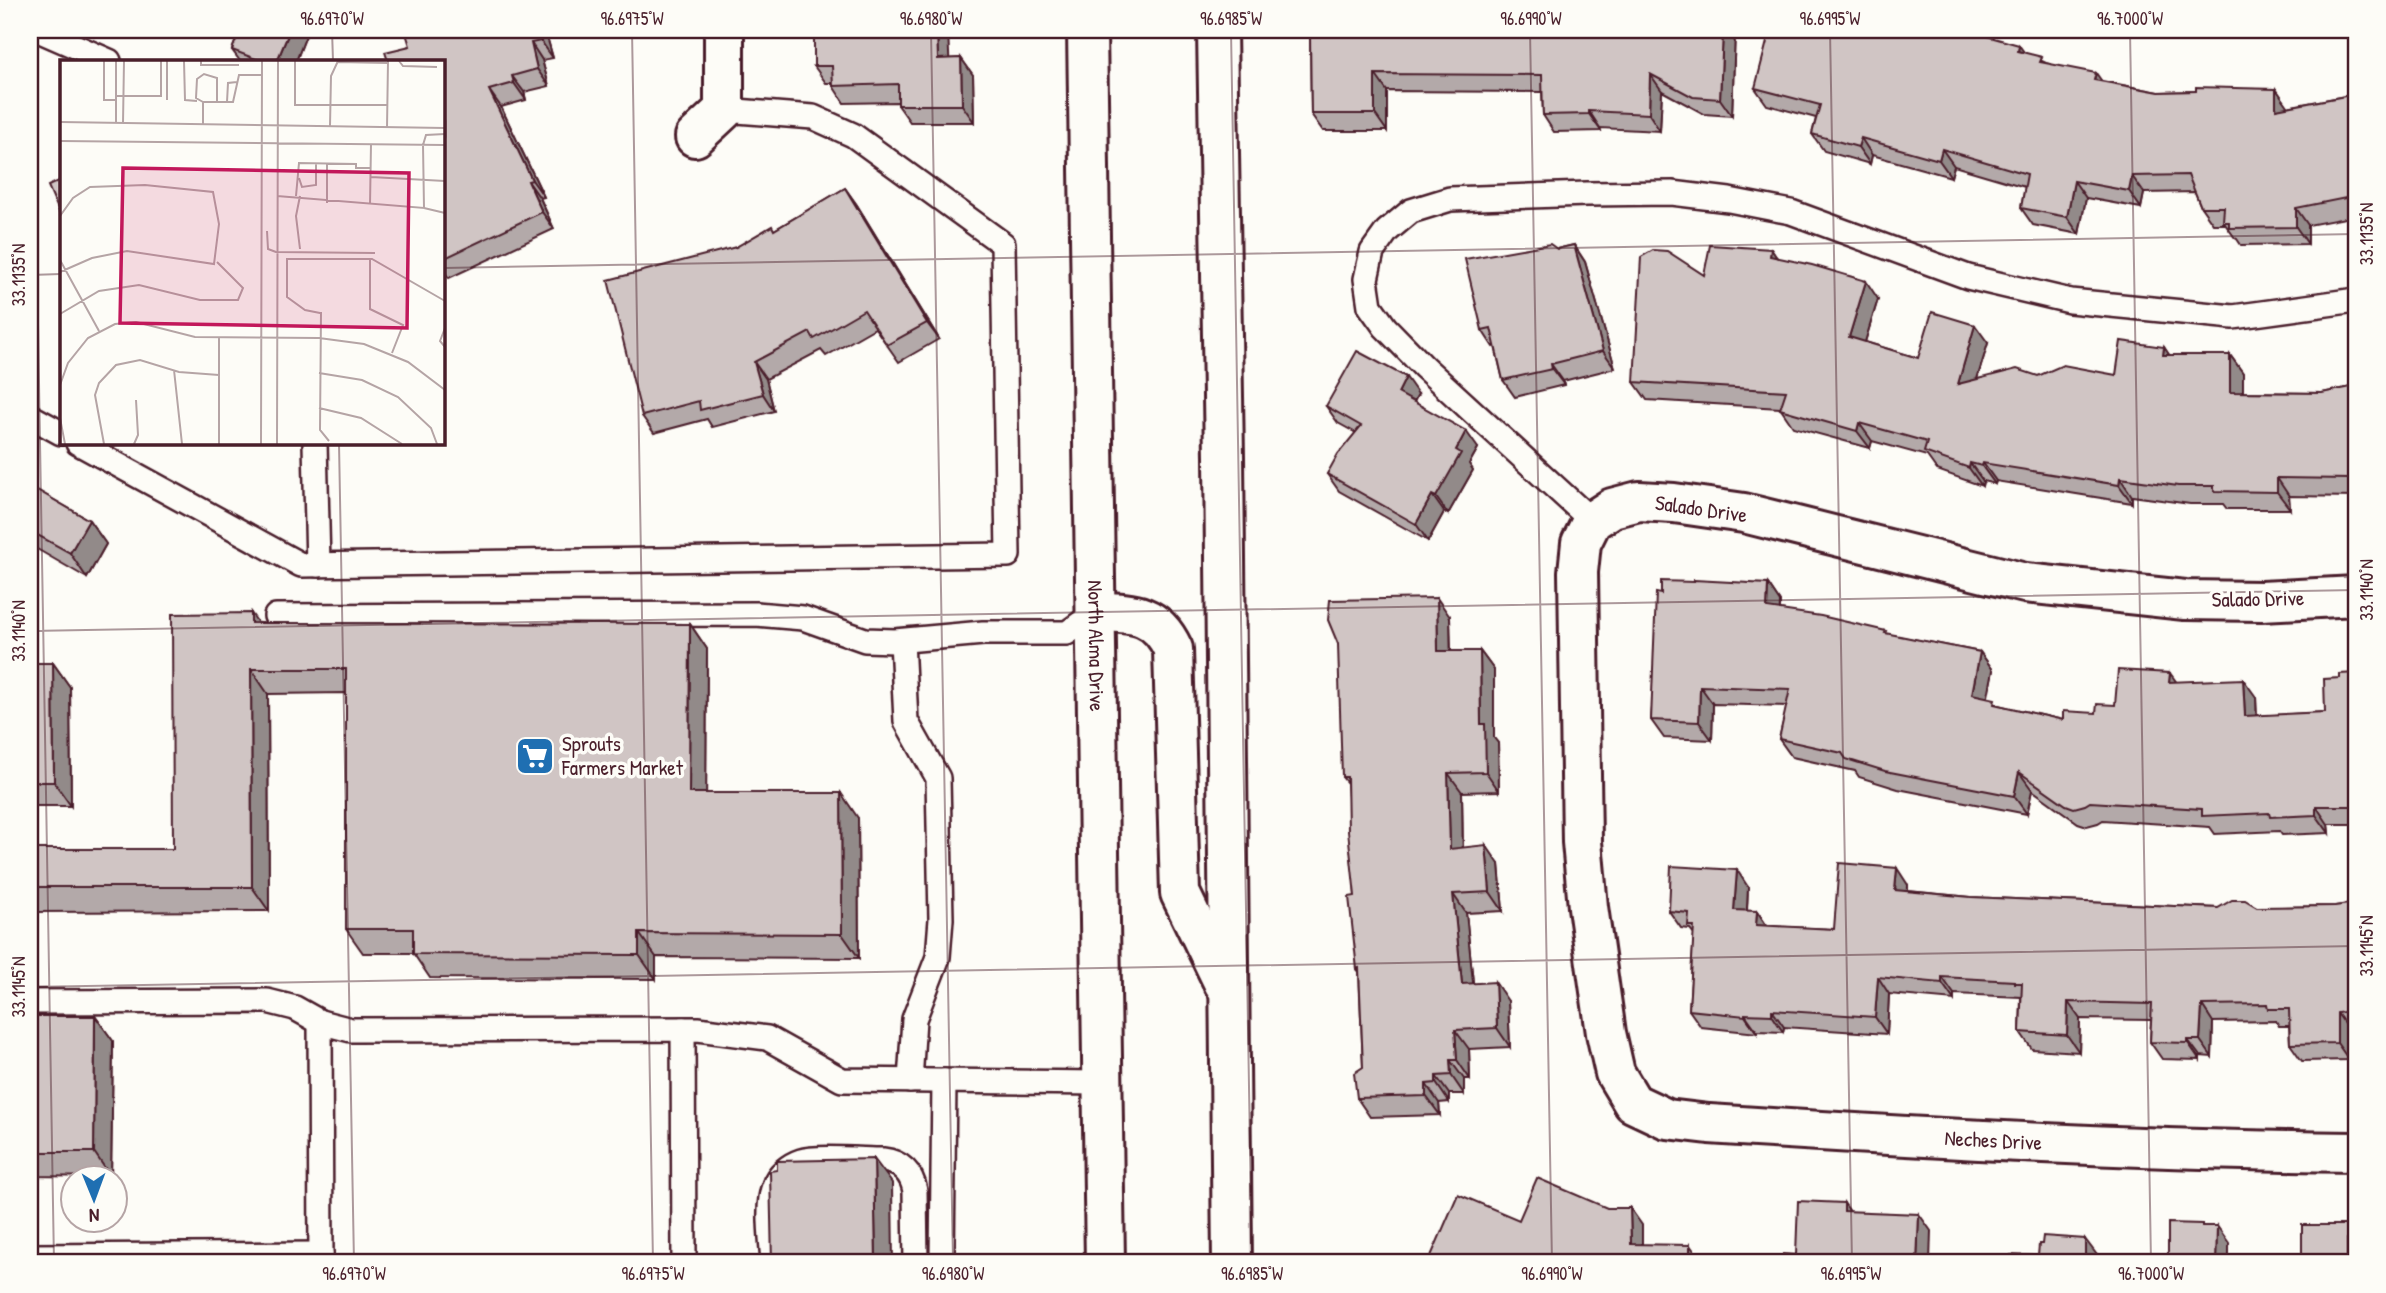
<svg xmlns="http://www.w3.org/2000/svg" width="2386" height="1293" viewBox="0 0 2386 1293" font-family="'Patrick Hand',sans-serif">
	<rect width="100%" height="100%" fill="#fdfcf7"/>
	<filter id="ink" filterUnits="userSpaceOnUse"><feTurbulence type="fractalNoise" baseFrequency=".0143" numOctaves="2"/><feDisplacementMap in="SourceGraphic" scale="14" xChannelSelector="R" yChannelSelector="G"/><feConvolveMatrix kernelMatrix="1 2 1 2 8 2 1 2 1" color-interpolation-filters="sRGB"/></filter>
	<g filter="url(#ink)">
		<g fill="none" stroke-linecap="round" stroke-linejoin="round">
			<defs>
				<g id="service">
					<polyline points="38,30 109,61"/>
					<polyline points="30,416 61,433"/>
					<polyline points="78,443 301,565 1008,555 1003,244 853,135 813,117 724,110"/>
					<polyline points="315,443 318,565"/>
					<polyline points="1592,521 1424,367 1385,327 1370,306 1366,279 1372,252 1387,231 1411,211 1450,199 1587,194 1672,193 1729,200 1791,212 1968,277 2070,301 2233,317 2356,300"/>
					<polyline points="276,616 756,614 803,618 865,640 895,641 983,633 1067,633 1096,612"/>
					<polyline points="902,641 906,721 938,778 941,919 938,957 914,1019 910,1081"/>
					<polyline points="30,1002 267,1001 295,1008 320,1022 351,1030 698,1029 767,1038 842,1080 1102,1083"/>
					<polyline points="320,1022 321,1263"/>
					<polyline points="683,1029 684,1263"/>
					<polyline points="30,1256 321,1254"/>
					<path d="M 773,1263 C 772,1242 766,1206 774,1186 C 778,1174 789,1165 801,1161 C 816,1156 865,1160 883,1160 C 901,1162 912,1173 915,1191 L 916,1263"/>
					<polyline points="942,1263 944,1081"/>
				</g>
				<g id="minor">
					<polyline points="695,137 724,110 724,30"/>
					<path id="s1" d="M 2356,596 L 2261,601 L 2185,600 L 2025,583 L 1744,513 L 1674,503 L 1639,501 L 1612,508 L 1592,521 L 1581,543 L 1578,572 L 1582,842 L 1588,907 L 1606,1033 L 1615,1073 L 1633,1103 L 1667,1119 L 1709,1124 C 1925,1138 2140,1150 2356,1152"/>
				</g>
				<g id="secondary">
					<path id="s2" d="M 1087,30 L 1105,1263"/>
					<polyline points="1217,30 1224,457 1232,1263"/>
					<path d="M 1096,612 C 1133,613 1156,612 1173,649 L 1180,893 L 1224,984"/>
				</g>
			</defs>
			<use href="#service" stroke="#4a1f2b" stroke-width="28"/>
			<use href="#minor" stroke="#4a1f2b" stroke-width="44"/>
			<use href="#secondary" stroke="#4a1f2b" stroke-width="44"/>
			<use href="#service" stroke="#fdfcf7" stroke-width="23"/>
			<use href="#minor" stroke="#fdfcf7" stroke-width="38"/>
			<use href="#secondary" stroke="#fdfcf7" stroke-width="38"/>
		</g>
		<g fill="#b3a9a9" stroke="#4a1f2b" stroke-width="2">
			<polygon points="220,30 308,30 296,61 240,61 232,50 237,37"/>
			<polygon points="545,30 553,58 542,60 549,86 524,92 526,100 501,107 544,197 540,198 554,229 449,278 443,270 443,61 410,46"/>
			<polygon points="1735,30 1732,116 1704,114 1662,91 1660,131 1600,128 1601,131 1554,132 1543,115 1542,92 1387,91 1387,131 1323,131 1311,114 1310,35"/>
			<polygon points="2025,53 2046,63 2102,81 2159,92 2276,89 2288,107 2356,94 2356,216 2308,225 2308,244 2241,245 2237,239 2235,238 2225,224 2213,224 2201,207 2195,192 2144,193 2141,208 2086,198 2079,234 2033,225 2021,208 2025,187 1954,166 1951,177 1872,155 1870,164 1824,151 1812,134 1816,118 1767,105 1755,88"/>
			<polygon points="961,58 973,75 974,122 910,122 898,105 898,102 844,103 833,86 833,83 826,83 814,66"/>
			<polygon points="845,188 857,205 939,339 899,362 875,328 826,356 821,350 766,379 774,411 712,427 707,419 654,433 642,416 736,247 774,230"/>
			<polygon points="1574,245 1585,262 1615,368 1563,381 1564,385 1515,397 1503,380 1495,346 1493,347 1482,330 1557,249"/>
			<polygon points="1771,249 1777,258 1878,299 1865,342 1918,358 1988,343 1977,379 2116,375 2164,347 2169,355 2230,355 2243,373 2243,392 2322,393 2356,386 2356,497 2289,496 2290,509 2227,509 2223,504 2190,504 2132,496 2132,503 1996,481 1995,484 1983,481 1982,486 1937,470 1927,456 1872,441 1870,448 1793,427 1780,408 1647,400 1634,382 1704,275"/>
			<polygon points="1418,394 1414,402 1478,448 1469,464 1473,470 1448,514 1444,512 1428,541 1339,491 1327,474 1356,433 1338,423 1326,406"/>
			<polygon points="30,486 89,520 106,544 87,578 30,545"/>
			<polygon points="1768,584 1780,602 1780,610 1887,634 1980,652 1993,670 1987,698 1998,705 2063,720 2096,713 2176,682 2256,697 2257,716 2325,712 2340,678 2356,673 2356,824 2328,824 2329,833 2282,835 2279,831 2215,834 2210,827 2103,820 2098,823 2087,826 2078,823 2032,790 2027,814 1898,789 1859,777 1855,771 1792,757 1779,739 1787,706 1713,704 1712,740 1664,738 1651,720 1661,594"/>
			<polygon points="1450,617 1451,651 1480,651 1494,670 1494,738 1498,743 1499,791 1462,792 1463,848 1499,864 1503,911 1466,913 1473,983 1508,1001 1510,1047 1469,1049 1470,1079 1464,1079 1464,1094 1449,1094 1449,1102 1439,1103 1440,1115 1370,1117 1357,1098 1363,1067 1359,972 1357,969 1355,896 1347,783 1342,777"/>
			<polygon points="258,623 690,624 707,649 706,793 858,818 859,958 656,957 656,979 430,978 413,953 363,953 346,929 346,693 268,694 269,911 30,912 30,849 173,849"/>
			<polygon points="30,663 53,663 70,687 71,806 30,806"/>
			<polygon points="1908,885 1908,891 1971,897 2218,908 2335,906 2356,903 2356,1029 2349,1030 2349,1060 2302,1061 2290,1044 2289,1026 2279,1026 2276,1021 2213,1022 2212,1057 2200,1056 2200,1060 2162,1059 2150,1042 2151,1020 2080,1019 2079,1052 2032,1049 2020,1032 2021,997 1954,994 1954,1000 1889,994 1887,1034 1784,1027 1783,1032 1757,1031 1757,1033 1701,1027 1689,1010 1694,934 1690,929 1681,928 1669,911 1748,887 1747,911 1757,911 1767,926 1834,929"/>
			<polygon points="30,1016 95,1016 113,1041 111,1177 30,1176"/>
		</g>
		<g fill="#928a89" stroke="#4a1f2b" stroke-width="2">
			<polygon points="290,30 308,30 296,61 277,61"/>
			<polygon points="538,30 545,30 553,58 541,41"/>
			<polygon points="937,30 948,30 950,76 938,59"/>
			<polygon points="1723,30 1735,30 1732,116 1720,99"/>
			<polygon points="531,43 542,60 549,86 537,69"/>
			<polygon points="2019,45 2031,62 2018,51"/>
			<polygon points="961,58 973,75 974,122 962,105"/>
			<polygon points="2096,73 2108,90 2094,80"/>
			<polygon points="1375,74 1387,91 1387,131 1375,114"/>
			<polygon points="1650,74 1662,91 1660,131 1649,114"/>
			<polygon points="512,76 524,92 526,100 514,83"/>
			<polygon points="2276,89 2288,106 2288,126 2276,109"/>
			<polygon points="489,90 501,107 544,197 532,180"/>
			<polygon points="1589,111 1600,128 1601,131 1589,114"/>
			<polygon points="1861,138 1872,155 1870,164 1858,147"/>
			<polygon points="1942,149 1954,166 1951,177 1939,160"/>
			<polygon points="2132,176 2144,193 2141,208 2129,191"/>
			<polygon points="528,181 540,198 554,229 542,212"/>
			<polygon points="2074,181 2086,198 2079,234 2067,217"/>
			<polygon points="845,188 857,205 939,339 927,323"/>
			<polygon points="2296,208 2308,225 2308,244 2296,227"/>
			<polygon points="1574,245 1585,262 1615,368 1603,351"/>
			<polygon points="1771,249 1783,267 1770,256"/>
			<polygon points="1866,281 1878,299 1861,355 1849,337"/>
			<polygon points="1975,325 1988,343 1970,402 1958,384"/>
			<polygon points="2164,347 2176,365 2163,355"/>
			<polygon points="2230,355 2243,373 2243,410 2230,392"/>
			<polygon points="754,362 766,379 774,411 763,394"/>
			<polygon points="1551,364 1563,381 1564,385 1552,369"/>
			<polygon points="1406,377 1418,394 1409,410 1398,393"/>
			<polygon points="1859,423 1872,441 1870,448 1857,431"/>
			<polygon points="1466,431 1478,448 1469,464 1473,470 1448,514 1436,497 1456,450"/>
			<polygon points="1970,463 1983,481 1982,486 1969,468"/>
			<polygon points="1983,463 1996,481 1995,484 1982,466"/>
			<polygon points="2120,478 2132,496 2132,503 2119,485"/>
			<polygon points="2277,478 2289,496 2290,509 2277,492"/>
			<polygon points="1432,495 1444,512 1428,541 1416,524"/>
			<polygon points="89,520 106,544 87,578 70,553"/>
			<polygon points="1768,584 1780,602 1779,626 1767,608"/>
			<polygon points="1437,598 1450,617 1451,670 1438,651"/>
			<polygon points="251,613 268,637 251,623"/>
			<polygon points="690,624 707,649 706,818 689,793"/>
			<polygon points="1480,651 1494,670 1494,738 1498,743 1499,791 1486,772 1481,724"/>
			<polygon points="1980,652 1993,670 1985,712 1972,694"/>
			<polygon points="53,663 70,687 71,806 54,782"/>
			<polygon points="251,669 268,694 269,911 252,887"/>
			<polygon points="2170,673 2183,691 2169,682"/>
			<polygon points="2243,679 2256,697 2257,734 2245,716"/>
			<polygon points="1700,686 1713,704 1712,740 1699,722"/>
			<polygon points="2019,772 2032,790 2027,814 2014,796"/>
			<polygon points="1448,773 1462,792 1463,868 1450,849"/>
			<polygon points="841,793 858,818 859,958 842,934"/>
			<polygon points="2316,806 2328,824 2329,833 2316,815"/>
			<polygon points="1486,845 1499,864 1503,911 1490,892"/>
			<polygon points="1897,868 1908,885 1907,907 1895,890"/>
			<polygon points="1737,870 1748,887 1746,927 1734,910"/>
			<polygon points="1453,894 1466,913 1475,1002 1462,984"/>
			<polygon points="1757,911 1768,928 1756,925"/>
			<polygon points="639,933 656,957 656,979 639,955"/>
			<polygon points="1878,977 1889,994 1887,1034 1875,1017"/>
			<polygon points="1942,977 1954,994 1954,1000 1942,983"/>
			<polygon points="1495,982 1508,1001 1510,1047 1497,1028"/>
			<polygon points="2068,1002 2080,1019 2079,1052 2067,1035"/>
			<polygon points="2202,1005 2213,1022 2212,1057 2200,1040"/>
			<polygon points="1772,1010 1784,1027 1783,1032 1772,1015"/>
			<polygon points="2337,1013 2349,1030 2349,1060 2337,1043"/>
			<polygon points="1745,1014 1757,1031 1757,1033 1745,1016"/>
			<polygon points="95,1016 113,1041 111,1177 94,1152"/>
			<polygon points="1455,1030 1469,1049 1470,1079 1457,1060"/>
			<polygon points="2188,1040 2200,1056 2200,1060 2188,1043"/>
			<polygon points="1450,1060 1464,1079 1464,1094 1451,1075"/>
			<polygon points="1436,1076 1449,1094 1449,1102 1436,1083"/>
			<polygon points="1426,1084 1439,1103 1440,1115 1426,1096"/>
			<polygon points="874,1159 892,1183 893,1263 876,1263"/>
			<polygon points="1844,1203 1856,1220 1844,1211"/>
			<polygon points="1630,1208 1642,1225 1642,1261 1631,1244"/>
			<polygon points="1919,1214 1931,1231 1930,1263 1917,1263"/>
			<polygon points="2347,1225 2356,1238 2356,1263 2347,1262"/>
			<polygon points="2217,1226 2229,1243 2229,1263 2216,1263"/>
			<polygon points="2085,1239 2097,1255 2097,1263 2085,1259"/>
			<polygon points="1690,1245 1702,1262 1690,1255"/>
		</g>
		<g fill="#d0c5c4" stroke="#4a1f2b" stroke-width="2">
			<polygon points="240,30 290,30 277,61 261,61 232,50"/>
			<polygon points="405,30 538,30 541,41 531,43 537,69 512,76 514,83 489,90 532,180 528,181 542,212 443,259 443,61 388,61 385,52 410,46"/>
			<polygon points="814,30 937,30 938,59 961,58 962,105 898,105 898,84 833,86 832,66 814,66"/>
			<polygon points="1325,30 1723,30 1720,99 1693,97 1650,74 1649,114 1589,111 1589,114 1543,115 1542,75 1375,74 1375,114 1311,114 1310,35 1325,35"/>
			<polygon points="1770,30 1965,30 2019,45 2018,51 2042,57 2040,62 2096,73 2094,80 2159,92 2196,91 2196,87 2276,89 2276,109 2356,94 2356,196 2296,208 2296,227 2229,228 2229,222 2223,222 2224,207 2201,207 2188,175 2132,176 2129,191 2074,181 2067,217 2021,208 2027,174 1942,149 1939,160 1861,138 1858,147 1812,134 1820,105 1755,88"/>
			<polygon points="61,180 61,216 48,186"/>
			<polygon points="845,188 927,323 887,345 864,310 814,339 810,332 754,362 763,394 700,410 699,401 642,416 608,280 736,247 772,226 774,230"/>
			<polygon points="1550,244 1557,249 1574,245 1603,351 1551,364 1552,369 1503,380 1491,328 1482,330 1465,259"/>
			<polygon points="1710,245 1771,249 1770,256 1812,265 1866,281 1849,337 1918,358 1932,312 1975,325 1958,384 2017,369 2038,376 2063,365 2116,375 2121,341 2164,347 2163,355 2230,355 2230,392 2322,393 2356,386 2356,489 2352,490 2350,479 2277,478 2277,492 2214,491 2214,486 2178,486 2120,478 2119,485 1983,463 1982,466 1970,463 1969,468 1924,452 1927,442 1859,423 1857,431 1780,409 1786,391 1634,382 1641,257 1653,250 1667,251 1704,275"/>
			<polygon points="1357,351 1406,377 1398,393 1466,431 1456,450 1461,453 1436,497 1432,495 1416,524 1327,474 1338,454 1361,426 1326,406"/>
			<polygon points="30,486 89,520 70,553 30,531"/>
			<polygon points="1694,580 1768,584 1767,608 1821,616 1886,631 1885,633 1980,652 1972,694 1995,699 1994,704 2063,720 2063,711 2096,713 2097,704 2115,705 2118,670 2170,673 2169,682 2243,679 2245,716 2325,712 2324,679 2340,678 2340,674 2356,673 2356,806 2316,806 2316,815 2270,817 2269,813 2202,816 2202,809 2090,802 2085,805 2074,808 2066,805 2019,772 2014,796 1885,771 1846,759 1842,753 1779,739 1790,689 1700,686 1699,722 1651,720 1656,593 1661,594 1661,581 1694,582"/>
			<polygon points="1437,598 1438,651 1480,651 1481,724 1485,724 1486,772 1448,773 1450,849 1486,845 1490,892 1453,894 1462,984 1495,982 1497,1028 1455,1030 1457,1060 1450,1060 1451,1075 1436,1076 1436,1083 1426,1084 1426,1096 1357,1098 1354,1073 1363,1067 1359,968 1357,969 1349,897 1355,896 1348,831 1347,777 1342,777 1338,644 1328,620 1330,600"/>
			<polygon points="251,613 251,623 690,624 689,793 841,793 842,934 639,933 639,955 413,954 413,929 346,929 346,669 251,669 252,887 30,887 30,849 173,849 172,614"/>
			<polygon points="30,663 53,663 54,782 30,782"/>
			<polygon points="1839,863 1897,868 1895,890 1971,897 2218,908 2232,900 2245,900 2257,907 2335,906 2356,903 2356,1010 2337,1013 2337,1043 2290,1044 2289,1009 2268,1009 2267,1004 2202,1005 2200,1040 2188,1040 2188,1043 2150,1042 2152,1004 2068,1002 2067,1035 2020,1032 2022,983 2014,983 2014,981 1942,977 1942,983 1878,977 1875,1017 1772,1010 1772,1015 1745,1014 1745,1016 1689,1010 1694,926 1688,926 1689,913 1669,911 1671,866 1737,870 1734,910 1757,911 1756,925 1834,929"/>
			<polygon points="30,1016 95,1016 94,1152 30,1152"/>
			<polygon points="874,1159 876,1263 772,1263 770,1171 777,1170 777,1161"/>
			<polygon points="1537,1178 1607,1208 1630,1208 1631,1244 1690,1245 1690,1255 1783,1259 1783,1254 1796,1255 1798,1201 1844,1203 1844,1211 1919,1214 1917,1263 1428,1263 1458,1194 1519,1220"/>
			<polygon points="2168,1223 2202,1224 2202,1226 2217,1226 2216,1263 1986,1263 1988,1258 2011,1259 2011,1255 2038,1256 2039,1244 2042,1244 2043,1236 2085,1239 2085,1259 2168,1261"/>
			<polygon points="2302,1225 2347,1225 2347,1262 2356,1263 2302,1263"/>
		</g>
	</g>
	<path fill="none" stroke="#4a1f2b" stroke-width="2" stroke-opacity="0.45" d="M 33,30 L 54,1263M 332,30 L 333,61M 632,30 L 653,1263M 931,30 L 953,1263M 1231,30 L 1252,1263M 1530,30 L 1552,1263M 1830,30 L 1852,1263M 2130,30 L 2151,1263M 443,268 L 2356,234M 30,275 L 61,274M 339,443 L 354,1263M 30,631 L 2356,590M 30,987 L 2356,946"/>
	<defs>
		<symbol id="supermarket-square" viewBox="-11 -11 22 22"><rect x="-9" y="-9" width="18" height="18" rx="4" fill="#1f6fb2" stroke="#fdfcf7"/><path d="M-6-5.5h2.5l.6 2H6L4.5 2H-2.5L-4.4-4H-6ZM-1.5 3.2a1.3 1.3 0 1 0 .1 0ZM3 3.2a1.3 1.3 0 1 0 .1 0Z" fill="#fff"/></symbol>
	</defs>
	<g fill-rule="evenodd">
		<use href="#supermarket-square" x="513" y="734" width="44" height="44"/>
	</g>
	<g text-anchor="middle" stroke-width="7" stroke-linejoin="round" paint-order="stroke">
		<g font-size="21" fill="#4a1f2b" stroke="#fdfcf7">
			<text transform="translate(1701 509) rotate(8)" y="7">Salado Drive</text>
			<text transform="translate(2258 599) rotate(-1)" y="7">Salado Drive</text>
			<text dy="7" stroke="none"><textPath href="#s2" startOffset="616">North Alma Drive</textPath></text>
			<text dy="7" stroke="none"><textPath href="#s1" startOffset="1736">Neches Drive</textPath></text>
		</g>
		<g font-size="21" fill="#4a1f2b" stroke="#fdfcf7" text-anchor="start">
			<text x="562" y="751">Sprouts<tspan x="562" dy="24">Farmers Market</tspan></text>
		</g>
	</g>
	<g transform="translate(60 60)">
		<rect width="385" height="385" fill="#fdfcf7"/>
		<path fill="none" stroke="#b5a4a5" stroke-width="2" d="M 44,1 L 44,40 L 56,40M 124,1 L 125,40 L 137,41M 141,1 L 141,5 L 179,5M 235,1 L 235,45 L 327,45M 339,1 L 343,6 L 377,7M 278,2 L 328,3M 56,36 L 101,36 L 101,1M 107,40 L 107,1M 143,42 L 136,38 L 137,19 L 144,14 L 157,18 L 157,42M 167,42 L 168,23 L 177,22M 0,62 L 385,68M 56,63 L 56,1M 63,63 L 64,1M 143,64 L 143,42 L 173,42 L 179,15 L 202,15M 270,66 L 271,16 L 278,1M 327,68 L 328,1M 0,81 L 385,85M 363,85 L 366,75 L 385,74M 311,117 L 385,121M 239,118 L 242,127 L 256,125 L 256,103M 217,136 L 364,148 L 363,85M 236,136 L 239,103 L 296,104 L 296,108 L 311,108M 240,136 L 236,156 L 240,189M 267,143 L 267,103M 310,145 L 311,84M 364,148 L 385,153M 0,156 L 13,138 L 30,127 L 85,125 L 153,132 L 159,164 L 154,204 L 67,191 L 32,198 L 0,212M 207,171 L 208,189 L 216,192M 216,192 L 315,193M 310,199 L 310,249 L 343,265 L 332,293M 0,200 L 39,271M 261,252 L 260,370 L 269,381M 260,253 L 245,250 L 227,237 L 227,199 L 312,199 L 385,241M 0,254 L 39,231 L 79,225 L 140,240 L 178,240 L 183,228 L 157,202M 385,268 L 380,281 L 385,287M 159,278 L 159,384M 114,310 L 122,384M 259,313 L 302,320 L 338,337 L 371,368 L 377,384M 0,325 L 8,303 L 28,278 L 55,264 L 76,262 L 135,277 L 259,278 L 304,284 L 348,302 L 385,330M 259,348 L 301,358 L 342,384M 0,358 L 5,384M 44,384 L 35,335 L 39,323 L 56,305 L 80,300 L 119,312 L 159,315M 74,384 L 78,375 L 76,340M 201,384 L 202,1M 217,384 L 218,1"/>
		<path fill="#c2185b" fill-opacity="0.15" stroke="#c2185b" stroke-width="3.5" d="M 63,108 L 349,113 L 347,268 L 60,263 Z"/>
		<rect width="385" height="385" fill="none" stroke="#4a1f2b" stroke-width="3.5"/>
	</g>
	<rect width="2386" height="1293" fill="none" stroke="#fdfcf7" stroke-width="77"/>
	<g transform="translate(94 1199) rotate(179)"><circle r="33" fill="#fdfcf7" stroke="#b5a4a5" stroke-width="2"/>
	<path d="M0-5L12 26L0 18L-12 26Z" fill="#1f6fb2"/>
	<text y="-10" font-size="19" font-weight="bold" text-anchor="middle" fill="#4a1f2b">N</text>
	</g>
	<rect x="38" y="38" width="2310" height="1216" fill="none" stroke="#4a1f2b" stroke-width="2.5"/>
	<g font-size="18" text-anchor="middle" fill="#4a1f2b">
		<text x="332" y="25">96.6970°W</text>
		<text x="632" y="25">96.6975°W</text>
		<text x="931" y="25">96.6980°W</text>
		<text x="1231" y="25">96.6985°W</text>
		<text x="1531" y="25">96.6990°W</text>
		<text x="1830" y="25">96.6995°W</text>
		<text x="2130" y="25">96.7000°W</text>
		<text transform="translate(2367 234) rotate(-90)" y="6">33.1135°N</text>
		<text transform="translate(19 275) rotate(-90)" y="6">33.1135°N</text>
		<text transform="translate(2367 590) rotate(-90)" y="6">33.1140°N</text>
		<text transform="translate(19 631) rotate(-90)" y="6">33.1140°N</text>
		<text transform="translate(2367 946) rotate(-90)" y="6">33.1145°N</text>
		<text transform="translate(19 987) rotate(-90)" y="6">33.1145°N</text>
		<text x="354" y="1280">96.6970°W</text>
		<text x="653" y="1280">96.6975°W</text>
		<text x="953" y="1280">96.6980°W</text>
		<text x="1252" y="1280">96.6985°W</text>
		<text x="1552" y="1280">96.6990°W</text>
		<text x="1851" y="1280">96.6995°W</text>
		<text x="2151" y="1280">96.7000°W</text>
	</g>
</svg>
